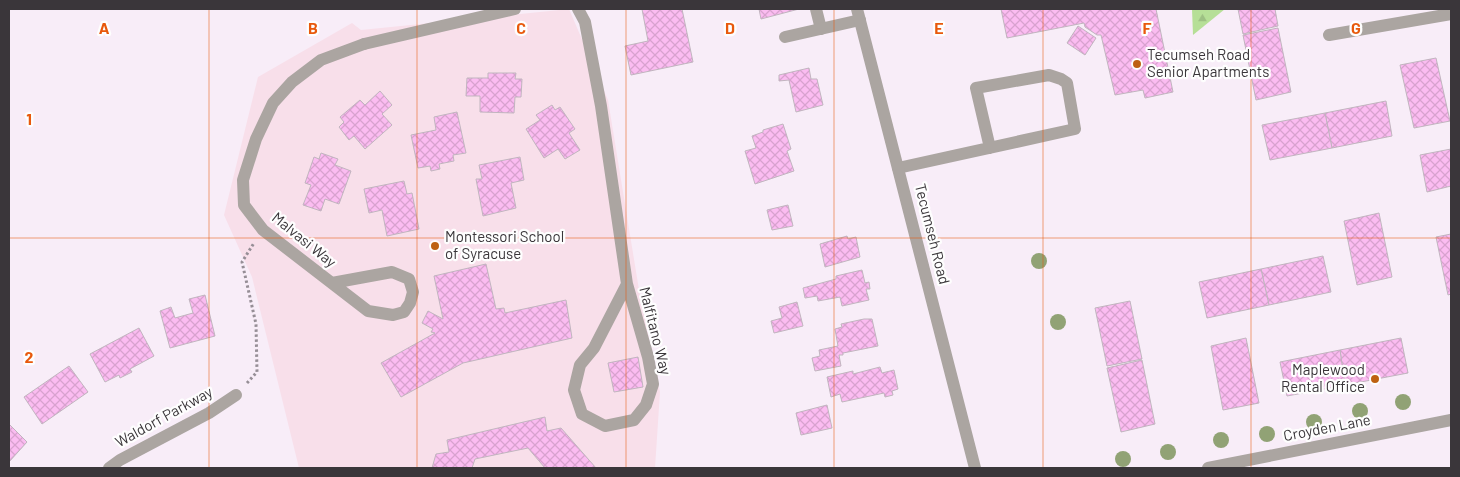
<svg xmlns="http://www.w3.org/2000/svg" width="1460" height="477" viewBox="0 0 1460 477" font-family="Barlow,sans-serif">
	<defs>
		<pattern id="forest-firs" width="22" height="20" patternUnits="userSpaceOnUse" patternTransform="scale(1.25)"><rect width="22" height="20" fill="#b6df97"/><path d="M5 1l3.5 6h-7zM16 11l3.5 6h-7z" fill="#9dc083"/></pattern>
		<pattern id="building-cross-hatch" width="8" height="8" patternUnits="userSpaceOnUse" patternTransform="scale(1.25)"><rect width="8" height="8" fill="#fbbcf1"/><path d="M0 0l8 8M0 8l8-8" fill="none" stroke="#d8a2cf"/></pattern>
	</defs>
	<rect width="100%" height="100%" fill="#f8edf8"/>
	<polygon fill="#f8dfea" points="569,9 608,100 640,296 660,392 655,468 299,468 252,277 224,215 258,77 352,23 361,30"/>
	<polygon fill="url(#forest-firs)" points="1192,9 1225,9 1193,35"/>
	<g fill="url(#building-cross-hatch)" stroke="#c1b5bf">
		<polygon points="642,9 682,9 693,62 631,75 625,46 648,41"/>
		<polygon points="759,9 799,9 761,19"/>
		<polygon points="993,9 1156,9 1173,92 1145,98 1143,90 1115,95 1101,35 1097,35 1085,27 1084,23 1007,38 1001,9"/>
		<polygon points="1238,9 1275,9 1278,26 1243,34"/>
		<polygon points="1078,26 1096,38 1085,55 1067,43"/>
		<polygon points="1278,28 1291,92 1256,100 1243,35"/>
		<polygon points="1436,58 1450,121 1414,128 1400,65"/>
		<polygon points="809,68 811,79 817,79 823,105 796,112 789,80 779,81 779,75"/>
		<polygon points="488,73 516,73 515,79 522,79 521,97 515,97 514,113 480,112 480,96 466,96 467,78 488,78"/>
		<polygon points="380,91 392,105 382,114 392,125 365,149 354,136 349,140 339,127 344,122 340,117 360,100 365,105"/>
		<polygon points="1386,101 1392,136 1332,148 1325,113"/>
		<polygon points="552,105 555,110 560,107 575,129 569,133 580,150 565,159 558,149 544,158 526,129 540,120 536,115"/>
		<polygon points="457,112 466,153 453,155 454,161 439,164 440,169 431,171 430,166 418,168 411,135 436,130 434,117"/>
		<polygon points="1325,113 1332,148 1270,160 1262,125"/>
		<polygon points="783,124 791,149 787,151 794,171 755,184 745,151 756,148 752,136 763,132 763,130"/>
		<polygon points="1451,149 1451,186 1427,192 1420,155"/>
		<polygon points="321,153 338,159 335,165 351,171 339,204 325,199 321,211 303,205 311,185 305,183 314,157 319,159"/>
		<polygon points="520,157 524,180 511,183 516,208 483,216 476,179 482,179 479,165"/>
		<polygon points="404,181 407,194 412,193 419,229 387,236 382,210 369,213 364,189"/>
		<polygon points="788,205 793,226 772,230 767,210"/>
		<polygon points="1379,213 1392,277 1357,285 1344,221"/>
		<polygon points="1451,234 1451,294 1448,295 1436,237"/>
		<polygon points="847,236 848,239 856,237 860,257 825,267 820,244"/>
		<polygon points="1323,256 1331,292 1269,305 1261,269"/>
		<polygon points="486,264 496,309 504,308 505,313 566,300 572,338 463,363 401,397 381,363 435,333 431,332 433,329 422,323 428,311 443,319 434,276"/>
		<polygon points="1261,269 1269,305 1207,318 1199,282"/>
		<polygon points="862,270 865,283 869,282 870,289 866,289 869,300 842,306 840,297 818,301 817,296 805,298 803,288 836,279 836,276"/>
		<polygon points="205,295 215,336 170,348 160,311 171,307 175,318 193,313 189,299"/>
		<polygon points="1130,301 1142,359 1107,366 1095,308"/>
		<polygon points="797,302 803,326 774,333 771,321 782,318 779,307"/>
		<polygon points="864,319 872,319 878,346 843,353 843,355 839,355 841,366 815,371 812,358 820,356 819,350 838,346 835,329 842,327 841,324"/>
		<polygon points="139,328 154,356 130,369 132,372 120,378 119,375 105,382 90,354"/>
		<polygon points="1246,338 1259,403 1223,410 1211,346"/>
		<polygon points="1401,338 1408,373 1345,385 1340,350"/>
		<polygon points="1340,350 1345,385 1287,396 1280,362"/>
		<polygon points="638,357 643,387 614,392 608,363"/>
		<polygon points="1142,360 1155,424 1121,432 1107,368"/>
		<polygon points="69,366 88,392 42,424 24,397"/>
		<polygon points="880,367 882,373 894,370 898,389 892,391 893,395 885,397 884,393 842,402 840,394 831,397 827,377 853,371 853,374"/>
		<polygon points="827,405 832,428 801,435 796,413"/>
		<polygon points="545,417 547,431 561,428 596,468 545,468 528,448 475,459 472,468 432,468 436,454 449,452 447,440"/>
		<polygon points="9,424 27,442 9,462"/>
	</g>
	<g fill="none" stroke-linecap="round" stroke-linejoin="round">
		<polyline stroke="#968e96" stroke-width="3" stroke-dasharray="2.5 2.5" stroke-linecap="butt" points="247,383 257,372 256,324 242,262 254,243"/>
		<g stroke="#aba5a1" stroke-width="12">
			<polyline points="578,9 585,22 601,106 627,284 648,357 653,384 646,405 634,420 605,426 582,414 574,390 580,365 594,348 627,284"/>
			<polyline points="816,9 821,29"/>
			<polyline points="785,37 860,20"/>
			<polyline points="332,283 392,272 409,279 413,292 410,303 404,312 393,315 368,311 263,230 244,205 243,180 256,139 273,103 292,82 321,60 364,44"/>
		</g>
		<g stroke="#aba5a1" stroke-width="12">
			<polyline points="1329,35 1451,14"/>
			<polyline points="364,44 515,9"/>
			<polyline points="898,168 1075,129 1067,83 1061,79 1049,75 976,88 990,148"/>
			<polyline points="109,468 120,460 209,413 236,395"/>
			<polyline points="1208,468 1451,420"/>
		</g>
		<polyline stroke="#aba5a1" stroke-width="12" points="857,9 975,468"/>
	</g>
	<g fill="#91a275">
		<circle cx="1039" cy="261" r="8"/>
		<circle cx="1058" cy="322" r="8"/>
		<circle cx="1403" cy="402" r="8"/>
		<circle cx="1360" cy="411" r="8"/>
		<circle cx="1314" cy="422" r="8"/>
		<circle cx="1267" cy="434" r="8"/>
		<circle cx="1221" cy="440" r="8"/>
		<circle cx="1168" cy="452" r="8"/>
		<circle cx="1123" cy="459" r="8"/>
	</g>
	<path fill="none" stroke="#e8590c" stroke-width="1" stroke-opacity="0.55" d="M 209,9 L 209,468M 417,9 L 417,468M 626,9 L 626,468M 834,9 L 834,468M 1043,9 L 1043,468M 1251,9 L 1251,468M 9,238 L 1451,238"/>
	<g fill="#be6112" stroke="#fefefe" stroke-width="2">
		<circle cx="1137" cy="64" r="5"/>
		<circle cx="435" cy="246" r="5"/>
		<circle cx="1375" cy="379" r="5"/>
	</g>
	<g text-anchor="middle" stroke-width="4.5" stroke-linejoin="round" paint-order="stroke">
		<g font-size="15" fill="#3a363a" stroke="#fefefe" text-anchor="start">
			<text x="1147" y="60">Tecumseh Road<tspan x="1147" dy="17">Senior Apartments</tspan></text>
			<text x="445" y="242">Montessori School<tspan x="445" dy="17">of Syracuse</tspan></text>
			<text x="1365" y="375" text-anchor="end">Maplewood<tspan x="1365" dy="17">Rental Office</tspan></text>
		</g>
		<g font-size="15" fill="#3a363a" stroke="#fefefe">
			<text transform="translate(932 234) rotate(76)" y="5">Tecumseh Road</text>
			<text transform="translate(304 240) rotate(39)" y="5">Malvasi Way</text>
			<text transform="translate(655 331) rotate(76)" y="5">Malfitano Way</text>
			<text transform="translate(164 417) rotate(-29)" y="5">Waldorf Parkway</text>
			<text transform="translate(1327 428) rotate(-11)" y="5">Croyden Lane</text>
		</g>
	</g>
	<g font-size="16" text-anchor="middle" font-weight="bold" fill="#e8590c" stroke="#fefefe" stroke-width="4.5" stroke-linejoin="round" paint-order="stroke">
		<text x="104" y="34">A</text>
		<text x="313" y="34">B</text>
		<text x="521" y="34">C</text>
		<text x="730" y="34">D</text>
		<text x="939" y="34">E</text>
		<text x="1147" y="34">F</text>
		<text x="1356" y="34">G</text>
		<text x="29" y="125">1</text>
		<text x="29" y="363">2</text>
	</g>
	<rect width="1460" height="477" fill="none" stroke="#3a363a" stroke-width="20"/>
</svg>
